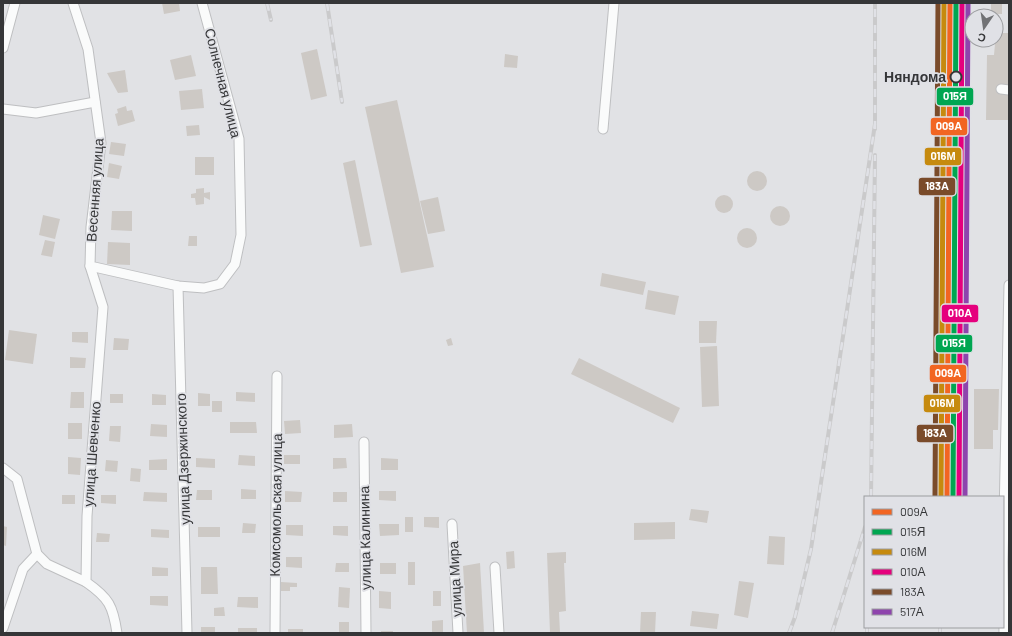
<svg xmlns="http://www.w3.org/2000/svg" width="1012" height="636" viewBox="0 0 1012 636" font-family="Barlow,sans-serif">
	<rect width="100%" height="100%" fill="#e1e2e5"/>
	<g fill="#cdc9c5">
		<polygon points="162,3 179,3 180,11 164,14"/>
		<rect x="991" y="3" width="11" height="11"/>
		<polygon points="996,33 1009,33 1009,120 986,120 987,55 994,55"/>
		<polygon points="317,49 327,96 311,100 301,53"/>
		<polygon points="505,54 518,56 517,68 504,67"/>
		<polygon points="191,55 196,76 175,80 170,60"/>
		<polygon points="125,70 128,92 118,93 107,73"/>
		<polygon points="202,89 204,108 181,110 179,91"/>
		<polygon points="397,100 434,267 401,273 365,107"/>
		<polygon points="126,106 127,111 132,110 135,121 118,126 115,114 118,113 117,109"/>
		<polygon points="199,125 200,135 187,136 186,126"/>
		<polygon points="111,142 126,144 124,156 109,154"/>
		<rect x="195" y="157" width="19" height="18"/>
		<polygon points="355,160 372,245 360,247 343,163"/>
		<polygon points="109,163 122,166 119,179 107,177"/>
		<circle cx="757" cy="181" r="10"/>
		<polygon points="204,188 204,193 210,192 210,200 204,197 204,204 196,205 195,198 191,198 191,194 196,193 196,189"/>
		<circle cx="724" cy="204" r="9"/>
		<polygon points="438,197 445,231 428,234 420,201"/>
		<circle cx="780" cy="216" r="10"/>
		<polygon points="112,211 132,211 132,231 111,230"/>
		<polygon points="43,215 60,219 55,239 39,235"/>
		<circle cx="747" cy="238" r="10"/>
		<polygon points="189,236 197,236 197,246 188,246"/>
		<polygon points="45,240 55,242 52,257 41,255"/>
		<polygon points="108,242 130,243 130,265 107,264"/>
		<polygon points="602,273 646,282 643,295 600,286"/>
		<polygon points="648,290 679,296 675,315 645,309"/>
		<polygon points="699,321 717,321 716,343 699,343"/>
		<polygon points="9,330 37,334 33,364 5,360"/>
		<polygon points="72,332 88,332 88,343 72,342"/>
		<polygon points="114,338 129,339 128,350 113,350"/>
		<polygon points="451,338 453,345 448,346 446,340"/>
		<polygon points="717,346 719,406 702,407 700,347"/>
		<polygon points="70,357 86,358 85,368 70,368"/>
		<polygon points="579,358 680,408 673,423 571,374"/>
		<polygon points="974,389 999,389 998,430 993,430 993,449 974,449"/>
		<polygon points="71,392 84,392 84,408 70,408"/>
		<polygon points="236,392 255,393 255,402 236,401"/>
		<polygon points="198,393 210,394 210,406 198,406"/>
		<rect x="110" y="394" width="13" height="9"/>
		<polygon points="152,394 166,395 166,405 152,405"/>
		<rect x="212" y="401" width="10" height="11"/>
		<polygon points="300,420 301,433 285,434 284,421"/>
		<polygon points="230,422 256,422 257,433 230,433"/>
		<rect x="68" y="423" width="14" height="16"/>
		<polygon points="151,424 167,425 167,437 150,436"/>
		<polygon points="352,424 353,437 334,438 334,425"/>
		<polygon points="110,426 121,426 120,442 109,441"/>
		<polygon points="239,455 255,456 255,466 238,465"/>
		<rect x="284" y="455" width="16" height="9"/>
		<polygon points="68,457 81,458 80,475 68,474"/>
		<polygon points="196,458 215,459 215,468 196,467"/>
		<polygon points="333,458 346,458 347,468 333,469"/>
		<polygon points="381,458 398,459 398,470 381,470"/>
		<polygon points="167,459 167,470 149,470 149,460"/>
		<polygon points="106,460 118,461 117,472 105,471"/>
		<polygon points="131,468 141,469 140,482 130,481"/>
		<polygon points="241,489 256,490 256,499 241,499"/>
		<polygon points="197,490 212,490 212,500 196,500"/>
		<polygon points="285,491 302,492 301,502 285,502"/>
		<polygon points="379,491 396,491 396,501 379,500"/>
		<polygon points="144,492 167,493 167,502 143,501"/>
		<rect x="333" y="492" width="14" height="10"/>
		<rect x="62" y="495" width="13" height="9"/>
		<polygon points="101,495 116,495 116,504 101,503"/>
		<polygon points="691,509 709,511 707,523 689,520"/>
		<rect x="405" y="517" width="8" height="15"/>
		<polygon points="424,517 439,517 439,528 424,527"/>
		<polygon points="675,522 675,539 634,540 634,523"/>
		<polygon points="243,523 256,524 255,533 242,533"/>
		<polygon points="379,524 399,524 399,535 380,536"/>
		<polygon points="286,525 303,525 303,536 286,535"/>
		<polygon points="3,526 7,527 6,546 3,545"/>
		<polygon points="333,526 348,526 348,536 333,535"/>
		<rect x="198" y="527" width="22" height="10"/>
		<polygon points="151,529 169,530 169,538 151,537"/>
		<polygon points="97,533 110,534 109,542 96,542"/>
		<polygon points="769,536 785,537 784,565 767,564"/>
		<polygon points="514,551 515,568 507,569 506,552"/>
		<polygon points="566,552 566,563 564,563 566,611 559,612 560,633 550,633 547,553"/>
		<polygon points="286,557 302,557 302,568 286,567"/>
		<rect x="408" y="562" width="7" height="23"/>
		<polygon points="336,563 349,563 349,572 335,572"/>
		<rect x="380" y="563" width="16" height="11"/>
		<polygon points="480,563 484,633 467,633 463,566"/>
		<polygon points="152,567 168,568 168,576 152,576"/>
		<polygon points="201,567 217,567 218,594 201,594"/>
		<polygon points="739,581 754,583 748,618 734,615"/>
		<polygon points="281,582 297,583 297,587 290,587 290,591 281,591"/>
		<polygon points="339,587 350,588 349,608 338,607"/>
		<polygon points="379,591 391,592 391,609 379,608"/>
		<rect x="433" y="591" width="8" height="15"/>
		<polygon points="150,596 168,596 168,606 150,605"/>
		<polygon points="238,597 258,597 258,608 237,607"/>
		<polygon points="224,607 225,616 214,616 214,608"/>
		<polygon points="692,611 719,614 717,629 690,626"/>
		<polygon points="641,612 656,612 655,633 640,633"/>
		<polygon points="443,620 443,633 432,633 432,621"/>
		<rect x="339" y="622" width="10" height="11"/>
		<rect x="201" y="627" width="14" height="6"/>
		<rect x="238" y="628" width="19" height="5"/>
		<rect x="288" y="629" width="15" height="4"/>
		<rect x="381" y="631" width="12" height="2"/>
	</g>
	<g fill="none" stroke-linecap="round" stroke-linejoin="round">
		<defs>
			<g id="minor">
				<polyline points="73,3 88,49 101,143 91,227 90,266 178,286 204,288 220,284 235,264 241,235 239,139 202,3"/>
				<polyline points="3,48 15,3"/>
				<polyline points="1001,89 1009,90"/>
				<polyline points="3,109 36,113 95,102"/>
				<polyline points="603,129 614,3"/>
				<path d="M 90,266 L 103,307 L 87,516 L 86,582 C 109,598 113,606 117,633"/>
				<polyline points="178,286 187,633"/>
				<polyline points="364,442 366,633"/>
				<polyline points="3,468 17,479 37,554 47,564 86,582"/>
				<polyline points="452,524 458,633"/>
				<polyline points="495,567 499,633"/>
				<polyline points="3,628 23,569 37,554"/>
				<polyline points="275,633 277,376"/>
				<polyline points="1004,633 1003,562 1009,285"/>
			</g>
		</defs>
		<use href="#minor" stroke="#bebfc1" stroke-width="11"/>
		<use href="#minor" stroke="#fafbfb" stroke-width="9"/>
		<defs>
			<g id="rail">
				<polyline points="267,3 271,20"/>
				<polyline points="327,3 342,102"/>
				<polyline points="875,129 875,3"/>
				<polyline points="871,497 875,155"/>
				<polyline points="940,497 944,3"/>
				<polyline points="789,633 795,617 811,549 875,124"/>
				<polyline points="832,633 865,527"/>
				<polyline points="867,633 867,627"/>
				<polyline points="940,633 940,627"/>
			</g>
		</defs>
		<use href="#rail" stroke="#cacacb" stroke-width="4"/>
		<use href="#rail" stroke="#e0e1e6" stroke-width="2.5" stroke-dasharray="8" stroke-linecap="butt"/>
		<defs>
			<polyline id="rail-1" points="947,497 950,3"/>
			<polyline id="rail-2" points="953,497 956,3"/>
			<polyline id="rail-3" points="941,497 944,3"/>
			<polyline id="rail-4" points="959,497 962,3"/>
			<polyline id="rail-5" points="935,497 938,3"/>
			<polyline id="rail-6" points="965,497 968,3"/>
		</defs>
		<use href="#rail-1" stroke="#e0e1e6" stroke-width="8"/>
		<use href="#rail-2" stroke="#e0e1e6" stroke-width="8"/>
		<use href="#rail-3" stroke="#e0e1e6" stroke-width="8"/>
		<use href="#rail-4" stroke="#e0e1e6" stroke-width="8"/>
		<use href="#rail-5" stroke="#e0e1e6" stroke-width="8"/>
		<use href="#rail-6" stroke="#e0e1e6" stroke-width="8"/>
		<use href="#rail-1" stroke="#f26522" stroke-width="5"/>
		<use href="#rail-2" stroke="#00a651" stroke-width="5"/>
		<use href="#rail-3" stroke="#c68a0e" stroke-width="5"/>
		<use href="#rail-4" stroke="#e5007d" stroke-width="5"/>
		<use href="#rail-5" stroke="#7a4b2a" stroke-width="5"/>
		<use href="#rail-6" stroke="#8e44ad" stroke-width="5"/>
	</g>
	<circle fill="#e0e1e6" stroke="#353638" stroke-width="2" cx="956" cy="77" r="5.5"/>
	<g text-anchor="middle" stroke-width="3.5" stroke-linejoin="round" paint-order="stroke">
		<g font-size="14" font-weight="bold" fill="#353638" stroke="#e0e1e6" text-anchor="end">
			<text x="946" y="82">Няндома</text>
		</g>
		<g font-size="14" fill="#353638" stroke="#e0e1e6">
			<text transform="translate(223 83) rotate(76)" y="5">Солнечная улица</text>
			<text transform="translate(95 190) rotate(-86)" y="5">Весенняя улица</text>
			<text transform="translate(92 454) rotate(-86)" y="5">улица Шевченко</text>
			<text transform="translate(183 459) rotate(-92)" y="5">улица Дзержинского</text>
			<text transform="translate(276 505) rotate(-89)" y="5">Комсомольская улица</text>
			<text transform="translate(365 538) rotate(-91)" y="5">улица Калинина</text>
			<text transform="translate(455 579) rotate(-93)" y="5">улица Мира</text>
		</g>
	</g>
	<g stroke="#e0e1e6" stroke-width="1.5">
		<rect x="936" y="87" width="38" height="19" rx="4" fill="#00a651"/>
		<rect x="930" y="117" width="38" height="19" rx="4" fill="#f26522"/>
		<rect x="924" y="147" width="38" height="19" rx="4" fill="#c68a0e"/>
		<rect x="918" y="177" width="38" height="19" rx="4" fill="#7a4b2a"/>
		<rect x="941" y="304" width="38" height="19" rx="4" fill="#e5007d"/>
		<rect x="935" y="334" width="38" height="19" rx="4" fill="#00a651"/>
		<rect x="929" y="364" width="38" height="19" rx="4" fill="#f26522"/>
		<rect x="923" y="394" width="38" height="19" rx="4" fill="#c68a0e"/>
		<rect x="916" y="424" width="38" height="19" rx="4" fill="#7a4b2a"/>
	</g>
	<g font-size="11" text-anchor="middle" font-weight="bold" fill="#fff">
		<text x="955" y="100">015Я</text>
		<text x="949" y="130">009А</text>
		<text x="943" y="160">016М</text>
		<text x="937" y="190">183А</text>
		<text x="960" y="317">010А</text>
		<text x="954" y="347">015Я</text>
		<text x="948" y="377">009А</text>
		<text x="942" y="407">016М</text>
		<text x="935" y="437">183А</text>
	</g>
	<rect width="1012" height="636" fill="none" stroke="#353638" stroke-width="8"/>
	<rect x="864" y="496" width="140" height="132" fill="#e0e1e6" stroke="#9c9da0"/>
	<rect x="872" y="509" width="20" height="6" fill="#f26522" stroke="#9c9da0"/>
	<text x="900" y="516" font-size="12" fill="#353638">009А</text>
	<rect x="872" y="529" width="20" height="6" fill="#00a651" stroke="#9c9da0"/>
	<text x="900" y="536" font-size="12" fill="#353638">015Я</text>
	<rect x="872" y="549" width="20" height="6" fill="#c68a0e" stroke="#9c9da0"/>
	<text x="900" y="556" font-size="12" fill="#353638">016М</text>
	<rect x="872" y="569" width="20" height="6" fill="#e5007d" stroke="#9c9da0"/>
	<text x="900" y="576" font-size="12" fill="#353638">010А</text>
	<rect x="872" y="589" width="20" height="6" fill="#7a4b2a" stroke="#9c9da0"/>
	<text x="900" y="596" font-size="12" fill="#353638">183А</text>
	<rect x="872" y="609" width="20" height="6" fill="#8e44ad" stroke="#9c9da0"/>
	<text x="900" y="616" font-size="12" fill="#353638">517А</text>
	<g transform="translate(984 28) rotate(193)"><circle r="19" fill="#e0e1e6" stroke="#9c9da0"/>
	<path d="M0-3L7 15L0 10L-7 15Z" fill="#717275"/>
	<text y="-6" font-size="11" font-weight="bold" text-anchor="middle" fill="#353638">С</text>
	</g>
</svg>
